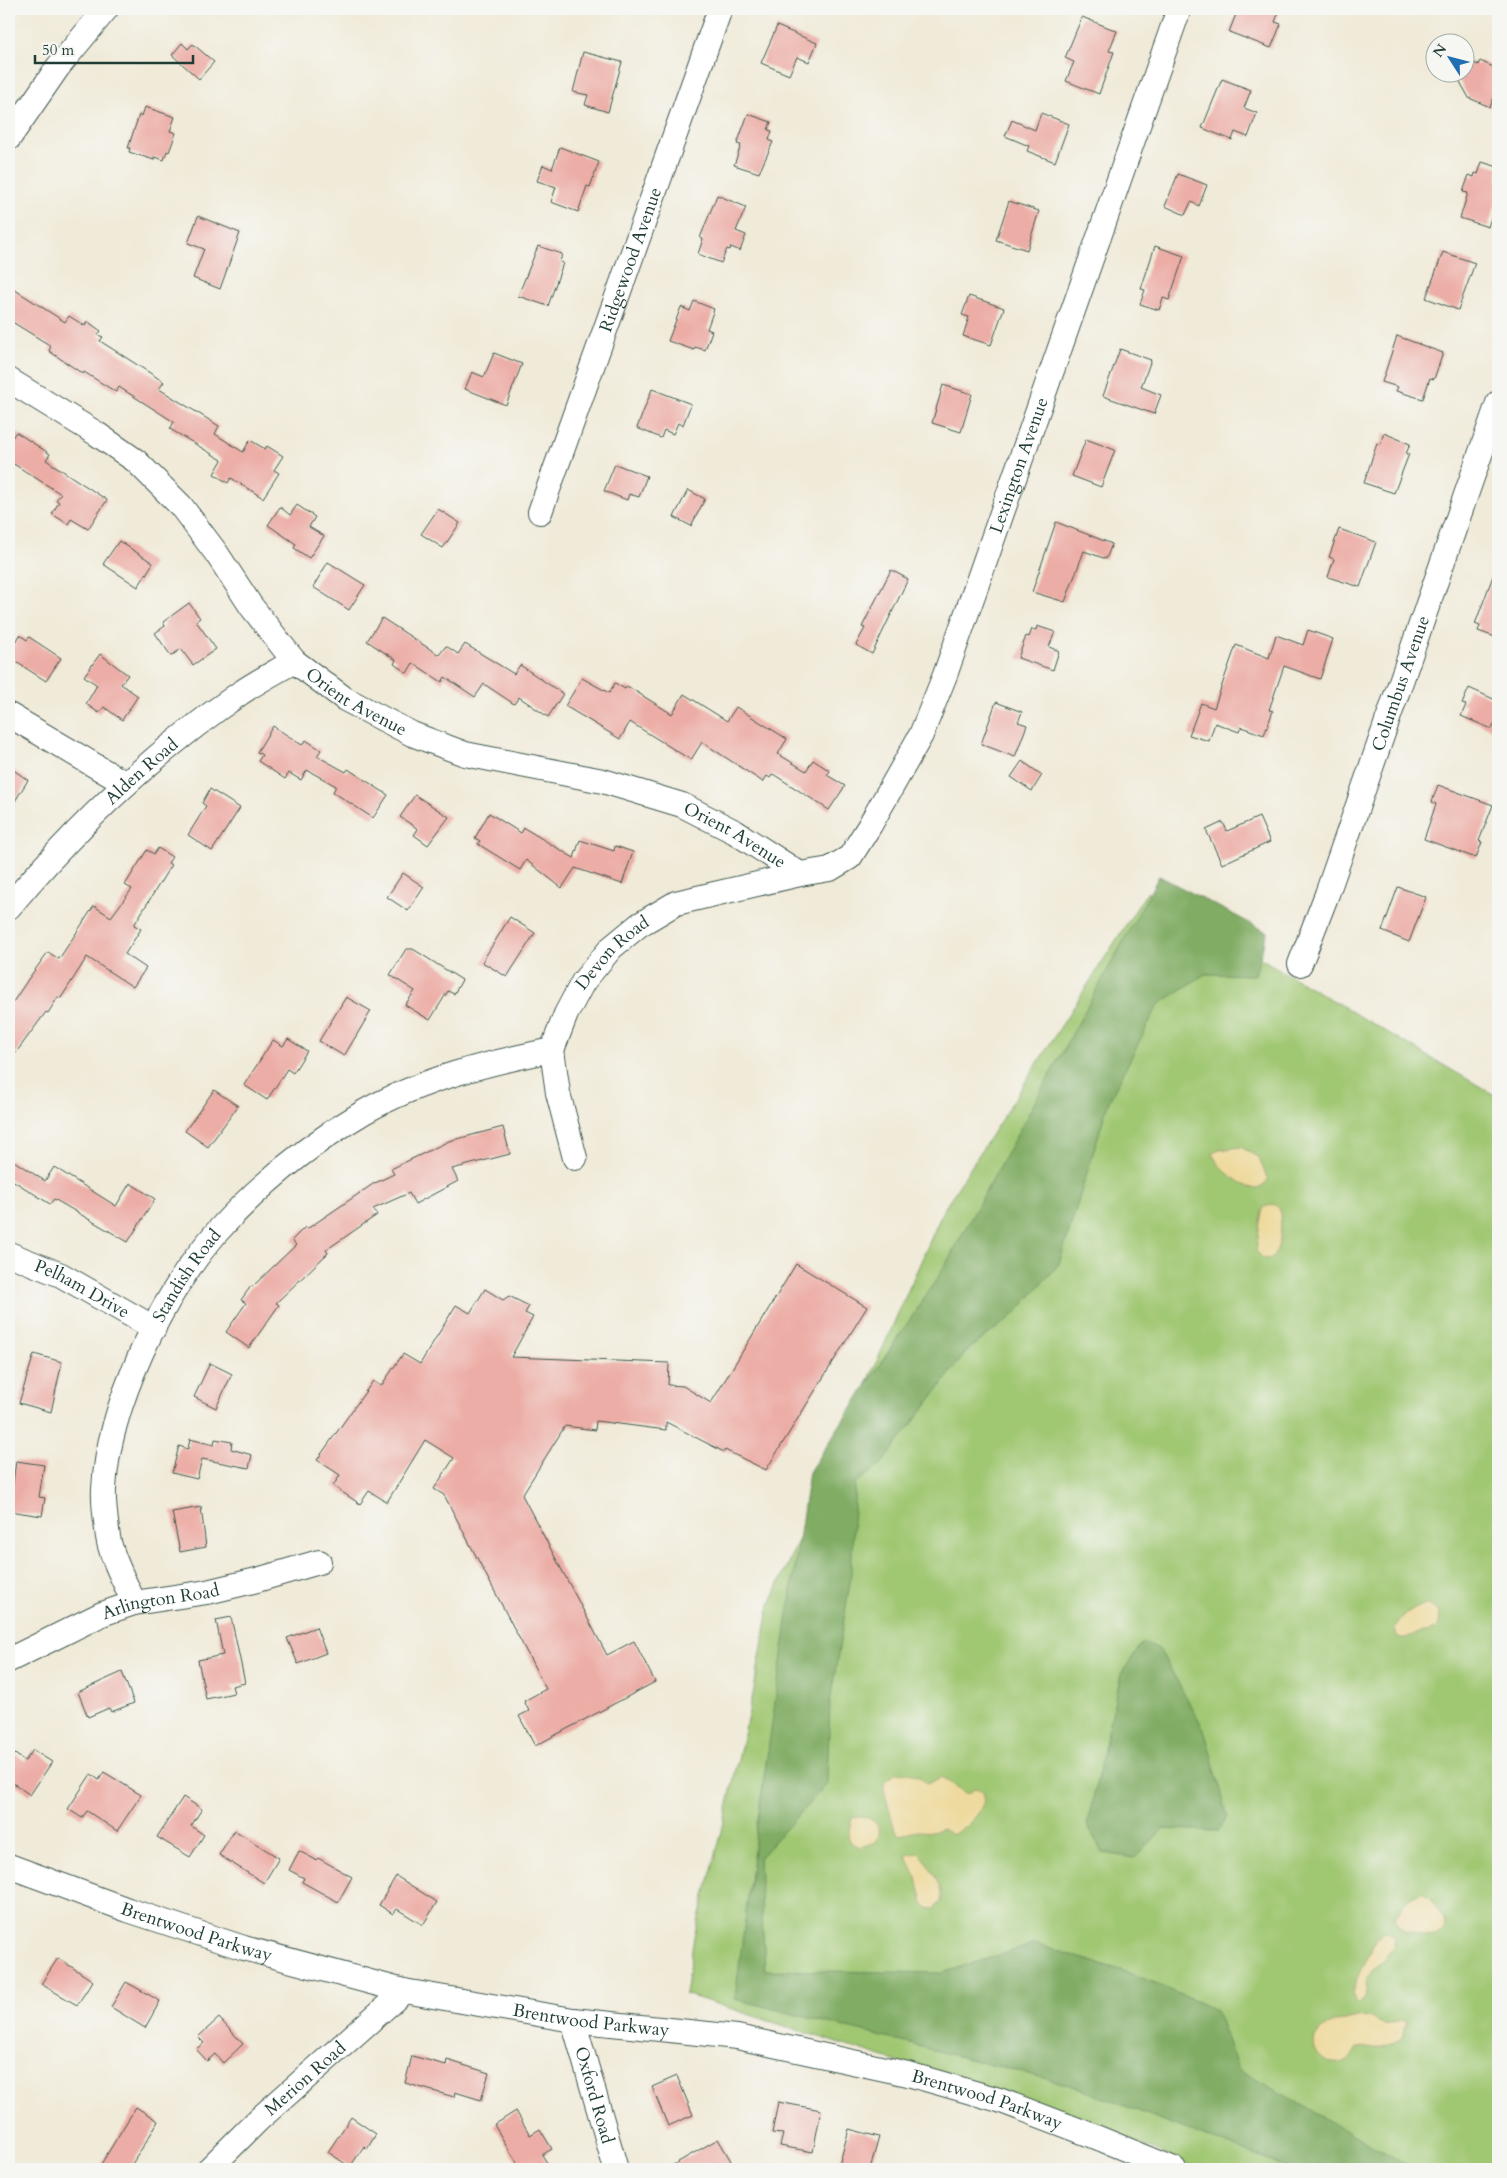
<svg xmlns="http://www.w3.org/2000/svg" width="1507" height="2178" viewBox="0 0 1507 2178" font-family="Cardo,serif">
	<rect width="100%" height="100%" fill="#f6f6f2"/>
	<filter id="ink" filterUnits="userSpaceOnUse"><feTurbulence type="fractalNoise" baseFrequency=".02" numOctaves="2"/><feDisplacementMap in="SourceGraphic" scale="10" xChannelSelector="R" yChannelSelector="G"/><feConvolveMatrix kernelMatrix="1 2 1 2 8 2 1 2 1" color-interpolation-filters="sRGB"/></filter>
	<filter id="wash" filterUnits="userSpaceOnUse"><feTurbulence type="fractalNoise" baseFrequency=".0096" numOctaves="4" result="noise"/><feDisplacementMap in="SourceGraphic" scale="20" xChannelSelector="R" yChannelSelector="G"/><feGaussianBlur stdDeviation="1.12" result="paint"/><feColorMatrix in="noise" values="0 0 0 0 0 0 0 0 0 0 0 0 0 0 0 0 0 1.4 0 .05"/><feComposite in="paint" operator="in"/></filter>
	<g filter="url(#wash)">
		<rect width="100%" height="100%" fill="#f0ead8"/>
		<polygon fill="#a0c772" stroke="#608253" points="1147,892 1498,1097 1498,2169 1198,2169 1094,2125 685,1994 694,1937 721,1835 753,1694 770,1604 944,1209"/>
		<g fill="#80ac64" stroke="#50744c">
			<polygon points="1159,876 1267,932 1255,975 1205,974 1158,1005 1109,1101 1059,1264 1015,1314 967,1351 882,1464 855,1483 851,1577 830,1702 827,1784 759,1858 765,1970 942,1973 1035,1944 1133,1974 1216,2010 1238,2069 1414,2169 1290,2169 1070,2085 735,1999 757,1825 809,1472 942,1271"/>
			<polygon points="1143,1642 1159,1649 1204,1729 1228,1817 1218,1831 1163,1829 1135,1858 1103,1853 1087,1825 1121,1674"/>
		</g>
		<g fill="#eeda9e" stroke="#868c69">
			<path d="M 1241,1147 L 1259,1158 L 1268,1180 C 1264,1185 1259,1189 1252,1188 C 1241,1185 1215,1167 1213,1153 L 1217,1150 Z"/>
			<path d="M 1274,1204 L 1279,1208 C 1282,1224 1282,1244 1273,1258 L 1264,1259 L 1256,1251 C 1258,1242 1260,1213 1264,1207 Z"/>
			<path d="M 1428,1605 L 1438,1611 C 1444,1632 1431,1630 1416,1634 C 1408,1636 1405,1641 1397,1636 L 1395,1629 C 1400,1616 1414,1605 1428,1605 Z"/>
			<path d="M 896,1772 C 908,1772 919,1775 927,1784 L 941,1777 L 967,1794 L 974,1789 L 982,1791 L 984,1795 C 985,1813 966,1828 952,1835 L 943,1829 L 932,1832 L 917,1831 L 900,1835 L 895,1831 L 884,1790 L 884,1783 Z"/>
			<path d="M 860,1816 C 874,1817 885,1829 876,1842 L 860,1847 L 849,1842 L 848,1835 L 852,1818 Z"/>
			<path d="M 918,1853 C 929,1863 944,1887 941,1902 L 934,1909 L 928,1908 L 923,1903 L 917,1878 L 906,1855 Z"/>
			<path d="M 1422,1891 L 1430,1898 L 1445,1922 L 1444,1930 L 1436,1937 C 1421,1936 1398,1933 1395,1916 L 1405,1903 Z"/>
			<path d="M 1384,1931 L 1394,1935 C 1400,1950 1376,1962 1368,1977 C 1365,1984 1367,1990 1365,1997 L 1358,2004 L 1352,1994 C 1353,1984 1375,1937 1384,1931 Z"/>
			<path d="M 1363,2016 C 1382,2018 1379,2031 1399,2020 L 1406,2022 L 1402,2039 L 1383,2047 L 1357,2048 C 1353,2053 1351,2061 1344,2063 C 1327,2070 1304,2048 1319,2032 C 1329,2022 1350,2019 1363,2016 Z"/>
		</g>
		<g id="blocks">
			<g fill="#ecada6">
				<polygon points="1238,9 1280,9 1275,22 1281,24 1271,48 1229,32"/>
				<polygon points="1082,17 1117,31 1109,51 1114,52 1099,94 1066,81 1074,62 1065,58"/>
				<polygon points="777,26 817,43 809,62 797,57 789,75 761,63"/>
				<polygon points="182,43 188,49 193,44 214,62 199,79 172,55"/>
				<polygon points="583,52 622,62 608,112 585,105 588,95 573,92"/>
				<polygon points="1480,61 1498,69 1498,88 1490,107 1469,98 1459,80 1464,72 1465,66 1472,62 1478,65"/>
				<polygon points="1222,79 1251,90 1244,108 1257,113 1248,137 1235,132 1232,140 1202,128"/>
				<polygon points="145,107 175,117 170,131 176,133 169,152 167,151 164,160 154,157 154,160 129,152 130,148 128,148 139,115 142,116"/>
				<polygon points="1041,113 1069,124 1055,162 1027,151 1029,146 1005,136 1012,120 1035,130"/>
				<polygon points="748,114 771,122 768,130 772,131 769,140 773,142 759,173 734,165 741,145 737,144"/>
				<polygon points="560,147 599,162 590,187 587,186 578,212 551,202 556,187 537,181 543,165 552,169"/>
				<polygon points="1482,162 1498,167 1498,198 1488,227 1460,218 1468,193 1463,192 1469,175 1474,177 1475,173 1478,174"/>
				<polygon points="1178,174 1207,185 1199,206 1191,202 1185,215 1165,206"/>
				<polygon points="717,195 746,207 736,231 746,235 740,251 731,247 730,250 727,249 721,263 698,254 703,239 700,238"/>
				<polygon points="1009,201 1039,211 1027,250 996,240"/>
				<polygon points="198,216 240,233 220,289 193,278 204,249 188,243"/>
				<polygon points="538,246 562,254 560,262 563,263 548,306 518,296"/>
				<polygon points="1155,246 1184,256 1169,300 1163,298 1159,310 1140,304 1145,290 1141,289"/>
				<polygon points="1443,252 1475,263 1458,310 1426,298"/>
				<polygon points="9,286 65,322 69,316 85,326 87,321 101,331 98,335 103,337 100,341 164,382 159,389 219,426 215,434 243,452 250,440 265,449 267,446 283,456 274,470 279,473 263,498 231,478 228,483 214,474 222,460 170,429 174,422 119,387 116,392 84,372 83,374 49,351 51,346 9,320"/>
				<polygon points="969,296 1004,308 991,345 963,336 969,317 962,315"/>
				<polygon points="694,301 714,309 707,329 712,331 705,350 695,347 694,350 668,341 681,307 690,311"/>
				<polygon points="1397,336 1443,353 1434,379 1430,378 1423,399 1396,391 1398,387 1382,382"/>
				<polygon points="1120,349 1151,360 1141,387 1161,395 1154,414 1103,396"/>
				<polygon points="494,353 522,364 506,405 465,389 472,372 484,377"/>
				<polygon points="943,385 972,394 961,432 932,423"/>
				<polygon points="652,389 691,404 683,425 678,423 673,434 664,430 661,438 637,428"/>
				<polygon points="16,432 50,454 46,460 107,500 88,529 71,519 68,524 52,514 59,502 56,500 61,494 9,461 9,442"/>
				<polygon points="1384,433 1410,444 1406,454 1409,454 1394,493 1364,483 1377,443 1380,444"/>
				<polygon points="1086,439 1115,450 1101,487 1072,476"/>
				<polygon points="615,464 647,476 639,497 629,494 627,500 604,491"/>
				<polygon points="688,490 705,499 691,526 674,517"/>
				<polygon points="297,505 315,517 309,527 324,536 309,558 294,548 296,544 268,525 280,507 290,515"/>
				<polygon points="438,509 460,523 443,548 421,534"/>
				<polygon points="1056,522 1112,544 1106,559 1084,551 1065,602 1032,592"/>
				<polygon points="1339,529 1376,542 1360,587 1328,577 1334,559 1329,557"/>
				<polygon points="119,541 153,563 138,587 103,564"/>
				<polygon points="328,562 365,585 349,610 313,587"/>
				<polygon points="1496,568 1498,568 1498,638 1478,631 1480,626 1475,624"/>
				<polygon points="891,570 908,579 872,654 856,645 865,628 862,627"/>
				<polygon points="189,603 200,618 196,621 216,649 193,665 181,649 171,656 155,633 165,626 163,622"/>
				<polygon points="382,618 439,655 446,646 458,654 465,644 514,674 520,665 563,694 548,717 519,697 514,704 484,684 475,697 445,677 442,682 413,663 407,673 394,664 396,660 367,641"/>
				<polygon points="1037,626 1055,632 1049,647 1059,651 1053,670 1018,658 1026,636 1029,637 1032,629 1036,630"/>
				<polygon points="1308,630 1333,639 1320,679 1284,666 1269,710 1273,711 1264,735 1241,727 1239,732 1215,723 1209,741 1189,735 1201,703 1214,708 1236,645 1269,658 1276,635 1303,645"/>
				<polygon points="20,635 27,640 29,637 61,658 46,681 13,660 14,658 9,654"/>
				<polygon points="100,654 128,675 121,684 138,696 122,720 104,707 99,713 86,704 97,685 84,676"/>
				<polygon points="582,678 609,693 615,683 625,689 627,686 672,714 684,694 727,721 736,707 787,739 778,754 806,771 813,760 830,771 827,775 845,786 829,810 773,774 770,778 767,776 763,782 702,742 691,760 630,722 620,739 565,706"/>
				<polygon points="1469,688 1498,701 1498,716 1492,729 1461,716 1466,705 1462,704"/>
				<polygon points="996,702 1022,712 1018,722 1027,725 1015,757 981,744"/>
				<polygon points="273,726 302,745 306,740 321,750 317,756 346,772 348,769 388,795 373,818 333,792 336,786 307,770 301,780 289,773 285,779 258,761 262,755 257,752"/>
				<polygon points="1022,761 1042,775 1032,791 1011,777"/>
				<polygon points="9,767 28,780 9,811"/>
				<polygon points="1438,785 1493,805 1479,841 1482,842 1476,858 1424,839 1436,804 1432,802"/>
				<polygon points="210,789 240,808 212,851 188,835 206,806 202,803"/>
				<polygon points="415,795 449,817 428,845 414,835 418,829 400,817"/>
				<polygon points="489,813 521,833 524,828 574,858 580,840 614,851 615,846 633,852 622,884 575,868 562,888 526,860 520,870 478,844 480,841 475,838"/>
				<polygon points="1259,817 1270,842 1222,864 1206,830 1223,822 1227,831"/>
				<polygon points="158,848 172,857 168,863 171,865 134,925 141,929 125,954 146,968 133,987 87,957 61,998 58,997 48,1013 46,1012 9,1062 9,1008 29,978 48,952 59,959 94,906 111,917 132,889 125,885 147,850 154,854"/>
				<polygon points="403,873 424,887 408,911 387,897"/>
				<polygon points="1398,887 1426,897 1409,942 1382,931"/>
				<polygon points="510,917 535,933 507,977 482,962"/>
				<polygon points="406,949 413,949 462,980 454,994 448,991 430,1020 405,1005 415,991 390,975"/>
				<polygon points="346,997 371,1011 344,1056 319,1041"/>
				<polygon points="288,1039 307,1051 293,1073 287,1069 267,1100 244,1085 273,1040 283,1046"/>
				<polygon points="214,1090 238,1106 208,1147 185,1131"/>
				<polygon points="503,1127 510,1154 452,1169 458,1181 415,1204 409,1193 373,1209 377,1215 326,1250 328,1253 276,1303 279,1305 249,1348 226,1332 246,1303 241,1300 251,1286 252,1287 296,1245 292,1240 305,1227 307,1229 373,1184 394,1174 391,1169 449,1141"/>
				<polygon points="9,1158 45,1181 54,1167 116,1206 130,1183 155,1199 128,1242 54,1199 50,1204 9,1178"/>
				<polygon points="796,1264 867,1307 766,1470 725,1450 724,1452 666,1422 666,1430 596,1421 595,1430 565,1426 522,1495 607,1655 634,1641 655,1682 535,1746 519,1716 529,1711 524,1701 546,1689 444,1495 434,1489 454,1458 425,1440 387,1502 369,1491 360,1504 333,1486 340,1475 317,1460 373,1381 381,1386 403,1354 420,1364 456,1305 470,1313 485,1289 503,1300 509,1296 529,1306 525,1313 533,1317 511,1357 669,1363 668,1385 683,1386 711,1403"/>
				<polygon points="34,1354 62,1362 51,1412 19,1403"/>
				<polygon points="210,1363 232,1374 216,1408 194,1397"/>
				<polygon points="190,1439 214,1445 215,1439 232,1442 231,1449 252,1455 249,1468 202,1459 197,1479 172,1473 179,1446 188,1449"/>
				<polygon points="16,1461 44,1465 39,1497 45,1498 42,1516 9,1511"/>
				<polygon points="201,1507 206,1547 180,1552 172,1512"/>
				<polygon points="231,1617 245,1683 232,1686 234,1693 206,1699 198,1660 223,1655 216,1620"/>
				<polygon points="316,1627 326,1653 298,1664 287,1638"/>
				<polygon points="122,1672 134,1703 111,1712 109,1708 88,1717 78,1692"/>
				<polygon points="9,1750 25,1761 33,1750 52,1762 30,1795 9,1780"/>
				<polygon points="104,1772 141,1795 117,1831 87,1811 82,1818 68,1809 91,1774 99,1780"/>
				<polygon points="183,1797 202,1809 191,1826 204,1835 190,1857 157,1837"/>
				<polygon points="234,1830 279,1858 264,1883 219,1855"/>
				<polygon points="299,1851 316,1860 318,1858 352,1877 338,1902 302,1882 304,1878 289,1870"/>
				<polygon points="396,1876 437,1902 423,1925 397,1909 393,1914 379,1905"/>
				<polygon points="58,1958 93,1981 77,2005 41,1984"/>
				<polygon points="126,1982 160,2001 145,2028 111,2007"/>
				<polygon points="219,2018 243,2044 223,2063 215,2054 207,2061 196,2049 204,2043 198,2037"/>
				<polygon points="412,2056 446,2065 447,2060 489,2073 481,2100 455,2092 454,2097 405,2083"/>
				<polygon points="677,2076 693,2115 668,2126 652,2087"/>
				<polygon points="778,2102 821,2110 813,2152 780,2146 783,2134 772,2133"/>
				<polygon points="136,2107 158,2121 152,2132 129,2169 98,2169"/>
				<polygon points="516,2111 530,2135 540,2129 552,2149 542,2155 551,2169 521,2169 494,2125"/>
				<polygon points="351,2117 376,2134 367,2149 364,2146 350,2167 328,2152"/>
				<polygon points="849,2129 879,2137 870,2169 838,2169"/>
				<polygon points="718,2139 731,2161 716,2169 666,2169"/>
			</g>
		</g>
	</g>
	<g filter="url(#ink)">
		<use href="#blocks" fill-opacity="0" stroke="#3e574d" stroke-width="1"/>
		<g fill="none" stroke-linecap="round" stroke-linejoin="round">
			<defs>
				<g id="street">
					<polyline points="9,138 58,67 106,9"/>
					<path id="s1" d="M 9,380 L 97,434 L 136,461 L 181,506 L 217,554 L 251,606 L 294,661 L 345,699 L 412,734 L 465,754 L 603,781 L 682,805 L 735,832 L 800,874"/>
					<path id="s2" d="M 540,512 L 720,9"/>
					<polyline points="9,715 126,784"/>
					<path id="s3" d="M 9,907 C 76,827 152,754 239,694 C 256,682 276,672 294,661"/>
					<path id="s4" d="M 1300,964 L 1327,894 L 1498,403"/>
					<polyline points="552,1050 558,1093 575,1158"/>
					<path id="s5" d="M 9,1254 L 61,1275 L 154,1328"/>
					<path id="s6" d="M 134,1603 C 126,1584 111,1557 108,1537 C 106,1522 103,1504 104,1489 C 108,1406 162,1295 216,1233 C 258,1186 310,1144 364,1112 C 422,1079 488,1063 552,1050 L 566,1014 L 583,982 L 611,948 L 639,925 L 676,903 L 800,874 L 830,869 L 850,857 L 870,825 L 921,735 L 945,675 L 1179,9"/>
					<path id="s7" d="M 9,1660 L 102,1614 L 134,1603 L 207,1592 L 257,1580 L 319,1562"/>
					<path id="s8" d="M 9,1866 L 128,1910 L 244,1948 L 404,1991 L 573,2020 L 737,2037 L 908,2074 L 999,2100 L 1091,2135 L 1174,2169"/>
					<path id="s9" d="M 573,2020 L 616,2169"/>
					<path id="s10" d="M 209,2169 L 258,2120 L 404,1991"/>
				</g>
			</defs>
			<use href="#street" stroke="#3e574d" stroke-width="26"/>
			<use href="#street" stroke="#fff" stroke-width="24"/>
		</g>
	</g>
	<g text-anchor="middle" stroke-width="4" stroke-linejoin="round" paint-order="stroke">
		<g font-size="18" fill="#1f3d34" stroke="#f6f6f2">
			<text dy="6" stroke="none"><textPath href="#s2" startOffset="268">Ridgewood Avenue</textPath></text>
			<text dy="6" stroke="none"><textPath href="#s6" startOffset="1601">Lexington Avenue</textPath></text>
			<text dy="6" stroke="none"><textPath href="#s4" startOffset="298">Columbus Avenue</textPath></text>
			<text dy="6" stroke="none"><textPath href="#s1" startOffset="481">Orient Avenue</textPath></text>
			<text dy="6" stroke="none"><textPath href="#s3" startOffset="190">Alden Road</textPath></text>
			<text dy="6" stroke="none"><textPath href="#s1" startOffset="886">Orient Avenue</textPath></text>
			<text dy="6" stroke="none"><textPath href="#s6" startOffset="910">Devon Road</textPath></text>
			<text dy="6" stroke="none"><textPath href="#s6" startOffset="351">Standish Road</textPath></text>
			<text dy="6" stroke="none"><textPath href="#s5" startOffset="81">Pelham Drive</textPath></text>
			<text dy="6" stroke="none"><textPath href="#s7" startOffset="164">Arlington Road</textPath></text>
			<text dy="6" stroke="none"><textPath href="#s8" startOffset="199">Brentwood Parkway</textPath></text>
			<text dy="6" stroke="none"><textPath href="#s8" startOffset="604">Brentwood Parkway</textPath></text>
			<text dy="6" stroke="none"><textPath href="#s10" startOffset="132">Merion Road</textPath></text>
			<text dy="6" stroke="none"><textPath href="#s9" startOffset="78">Oxford Road</textPath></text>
			<text dy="6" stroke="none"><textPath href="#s8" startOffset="1009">Brentwood Parkway</textPath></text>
		</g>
	</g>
	<rect width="1507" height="2178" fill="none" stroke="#f6f6f2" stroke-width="30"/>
	<g transform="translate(1450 58) rotate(306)"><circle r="24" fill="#f6f6f2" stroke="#a0aca6"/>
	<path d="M0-4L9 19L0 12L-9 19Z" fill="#1f6fb2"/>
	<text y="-8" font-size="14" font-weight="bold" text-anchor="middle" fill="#1f3d34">N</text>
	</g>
	<path d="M35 55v8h158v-8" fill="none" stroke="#1f3d34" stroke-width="2.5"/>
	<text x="42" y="55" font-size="15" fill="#1f3d34" stroke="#f6f6f2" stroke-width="4" paint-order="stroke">50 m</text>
</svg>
